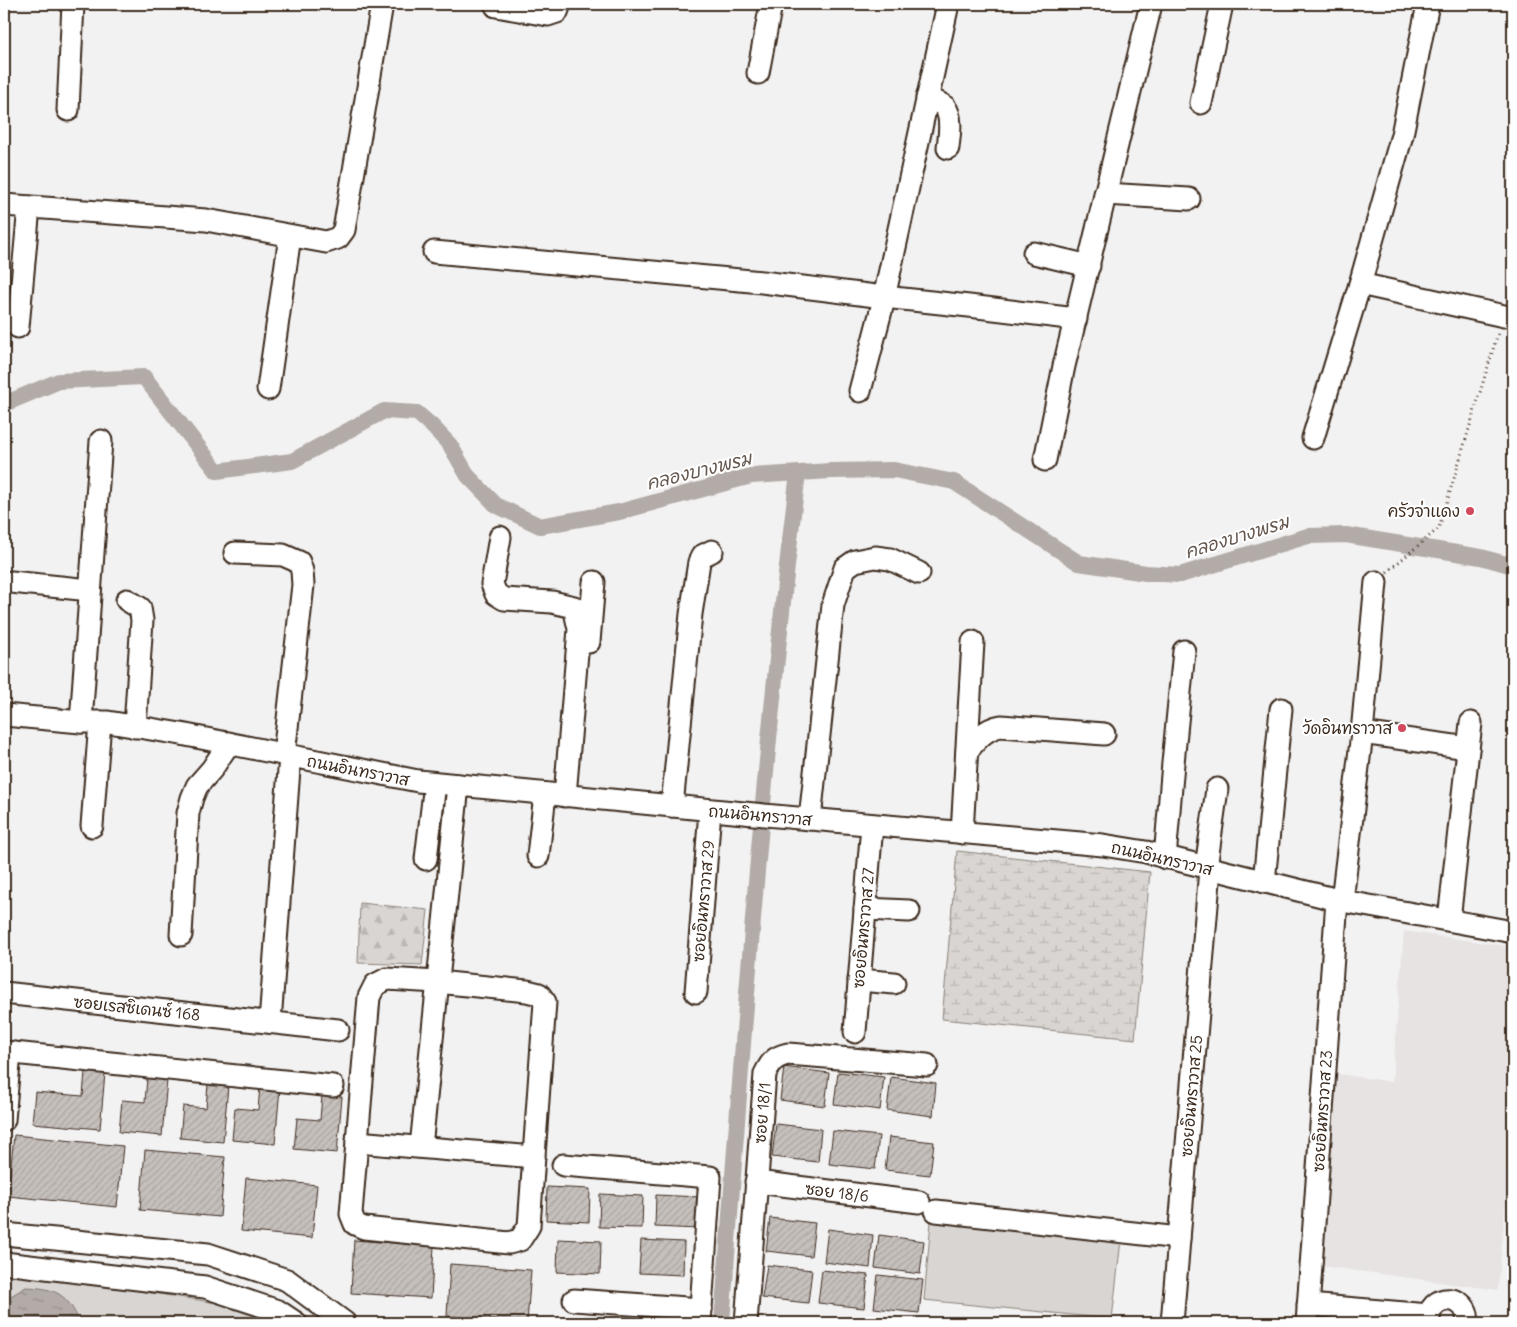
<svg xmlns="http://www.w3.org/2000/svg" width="1517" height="1327" viewBox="0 0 1517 1327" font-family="Delius,'Playpen Sans Thai',sans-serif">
	<defs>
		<pattern id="forest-firs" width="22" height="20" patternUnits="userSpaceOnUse" patternTransform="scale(1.25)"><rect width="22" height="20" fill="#d8d5d2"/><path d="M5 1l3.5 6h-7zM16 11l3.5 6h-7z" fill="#bab7b4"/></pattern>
		<pattern id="wetland-marsh" width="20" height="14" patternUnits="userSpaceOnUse" patternTransform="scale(1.25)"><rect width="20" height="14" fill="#d8d5d2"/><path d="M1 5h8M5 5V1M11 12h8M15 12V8" fill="none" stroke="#bab7b4"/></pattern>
		<pattern id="water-ripples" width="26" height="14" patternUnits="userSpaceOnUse" patternTransform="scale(1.25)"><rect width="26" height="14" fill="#b2aba7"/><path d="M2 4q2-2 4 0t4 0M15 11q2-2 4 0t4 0" fill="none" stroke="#928b87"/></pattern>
		<pattern id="building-hatch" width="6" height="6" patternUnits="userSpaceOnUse" patternTransform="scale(1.25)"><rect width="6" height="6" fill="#c6c0bd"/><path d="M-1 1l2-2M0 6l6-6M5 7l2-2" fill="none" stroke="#aba5a2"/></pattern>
	</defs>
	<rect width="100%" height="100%" fill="#f3f2f2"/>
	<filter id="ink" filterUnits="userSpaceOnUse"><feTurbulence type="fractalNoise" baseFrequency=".02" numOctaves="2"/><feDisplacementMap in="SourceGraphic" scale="10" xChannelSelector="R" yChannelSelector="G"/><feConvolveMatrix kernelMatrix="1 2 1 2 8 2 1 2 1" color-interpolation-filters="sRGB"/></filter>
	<g filter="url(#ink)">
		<polygon fill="#e6e3e2" points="1404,931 1513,947 1513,1113 1498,1290 1321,1266 1332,1073 1392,1082"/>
		<g fill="#d8d5d2" stroke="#8a8078">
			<polygon points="931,1221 1121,1240 1112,1319 924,1300"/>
			<polygon points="17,1272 230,1305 255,1313 276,1323 4,1323 4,1280"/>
		</g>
		<polygon fill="url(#forest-firs)" stroke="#8a8078" points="360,903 428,910 422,965 358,963"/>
		<polygon fill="url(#wetland-marsh)" stroke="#8a8078" points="957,851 1150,872 1135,1039 942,1019"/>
		<path fill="url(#water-ripples)" stroke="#827770" d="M 26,1287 C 57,1288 68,1295 80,1323 L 4,1323 L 4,1300 Z"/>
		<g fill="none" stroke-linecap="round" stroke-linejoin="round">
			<g stroke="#b2aba7" stroke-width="16">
				<polyline points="4,404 59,381 144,377 217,471 292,461 384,411 417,413 432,426 450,445 468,476 496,505 540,526 619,512 751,476 831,471 894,470 954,482 1079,563 1146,573 1180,575 1308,536 1346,535 1481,557 1513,566"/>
				<path d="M 722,1323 C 743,1040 763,755 798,473"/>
			</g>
		</g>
		<g fill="url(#building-hatch)" stroke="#3b2a1e">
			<polygon points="784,1067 829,1073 825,1106 780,1100"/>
			<polygon points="85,1071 105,1073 100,1129 32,1123 35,1092 83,1096"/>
			<polygon points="838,1072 884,1077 880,1110 834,1104"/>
			<polygon points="891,1077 936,1083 933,1116 887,1110"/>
			<polygon points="147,1078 167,1080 162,1136 119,1132 122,1100 145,1102"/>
			<polygon points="208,1084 228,1086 223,1142 180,1138 183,1106 206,1108"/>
			<polygon points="260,1086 280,1088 275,1144 232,1140 235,1108 258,1110"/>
			<polygon points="322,1095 342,1097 337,1153 294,1149 297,1118 320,1120"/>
			<polygon points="776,1124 821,1129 818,1162 772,1157"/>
			<polygon points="833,1131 879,1136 875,1169 829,1164"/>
			<polygon points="14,1135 123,1146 117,1207 8,1196"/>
			<polygon points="889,1137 934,1142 930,1175 885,1170"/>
			<polygon points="145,1150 225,1157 220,1217 140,1210"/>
			<polygon points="246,1178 317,1185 312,1238 241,1231"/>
			<polygon points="547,1187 590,1189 589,1222 546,1220"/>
			<polygon points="600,1194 643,1196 642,1228 599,1227"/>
			<polygon points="656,1195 700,1197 698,1229 655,1227"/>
			<polygon points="770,1218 815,1223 811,1256 766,1251"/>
			<polygon points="828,1229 873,1235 870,1268 824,1262"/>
			<polygon points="879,1235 924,1241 920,1274 875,1268"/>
			<polygon points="558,1239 601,1241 600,1274 557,1272"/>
			<polygon points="354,1240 434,1246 431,1298 351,1293"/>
			<polygon points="641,1240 684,1242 683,1275 639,1273"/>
			<polygon points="450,1264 531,1270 527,1323 447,1316"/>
			<polygon points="767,1265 812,1270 808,1303 762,1298"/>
			<polygon points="822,1270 868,1275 864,1308 818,1303"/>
			<polygon points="878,1275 923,1280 919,1313 874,1308"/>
		</g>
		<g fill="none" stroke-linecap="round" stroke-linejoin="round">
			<defs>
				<g id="minor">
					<polyline points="496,6 548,15 557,12 560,4"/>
					<polyline points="758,73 771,4"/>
					<path d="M 927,98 C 932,100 941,103 945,107 C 953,118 949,136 948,148"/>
					<polyline points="1201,103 1222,4"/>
					<polyline points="68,110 73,4"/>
					<polyline points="1105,194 1189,199"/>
					<polyline points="4,205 206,220 326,242 338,238 344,230 382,4"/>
					<polyline points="434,252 762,282 884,297 969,306 1076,319"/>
					<polyline points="1034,253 1089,266"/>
					<polyline points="1360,284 1504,316"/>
					<polyline points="18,327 29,207"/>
					<polyline points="268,389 290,236"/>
					<polyline points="860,391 882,307 948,4"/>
					<polyline points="1313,438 1360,284 1402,135 1428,4"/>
					<polyline points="1045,460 1064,366 1151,4"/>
					<polyline points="500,537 492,584 496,594 504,599 552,602 574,607 579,629 565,796"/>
					<polyline points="235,553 283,555 299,562 302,571 303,585 284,755"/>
					<polyline points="11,582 90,590"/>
					<polyline points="127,600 140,608 142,620 135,727"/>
					<polyline points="589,642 594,582"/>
					<polyline points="4,715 81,722 108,722 181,734 418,781 754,814 1103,845 1146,852 1342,901 1513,932"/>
					<polyline points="81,722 101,441"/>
					<polyline points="1362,733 1468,748"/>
					<path d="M 967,751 C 978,738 985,729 1001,726 L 1104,734"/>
					<polyline points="672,806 691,614 699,562 702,556 712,551"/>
					<polyline points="810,819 833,605 845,568 855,561 875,557 890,559 919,573"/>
					<polyline points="92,826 100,722"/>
					<polyline points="962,833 973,642"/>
					<polyline points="538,856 545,794"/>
					<polyline points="1165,858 1173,763 1184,651"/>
					<polyline points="426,859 435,783"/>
					<polyline points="1206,868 1217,789"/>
					<polyline points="1264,882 1281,709"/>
					<polyline points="1342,901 1362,733 1376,582"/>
					<polyline points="865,909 909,911"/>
					<polyline points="1449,920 1471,723"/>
					<polyline points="181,935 188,813 192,798 197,786 212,769 229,743"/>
					<polygon points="387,979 437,982 527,991 539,994 545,1002 529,1226 520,1240 509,1243 364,1228 355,1224 351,1214 369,997 375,985"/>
					<polyline points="859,980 894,983"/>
					<polyline points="696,992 710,810"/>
					<polyline points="4,993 338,1030"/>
					<polyline points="270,1022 290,756"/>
					<polyline points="855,1032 872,825"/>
					<polyline points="4,1052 333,1086"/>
					<polyline points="4,1120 10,1053"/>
					<polyline points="357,1142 534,1157"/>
					<polyline points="421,1147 458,785"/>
					<polyline points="563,1165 710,1177 700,1323"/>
					<polyline points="756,1182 919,1202"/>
					<polyline points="936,1211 1179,1238"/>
					<polyline points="4,1234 208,1254 287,1280 345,1323"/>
					<polyline points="4,1263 205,1287 278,1311 296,1323"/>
					<polyline points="574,1300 701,1309"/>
					<polyline points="1308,1305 1429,1315"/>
					<path d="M 746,1323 L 765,1074 C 771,1061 775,1057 788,1054 L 927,1065"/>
					<polyline points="1172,1323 1210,869"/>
					<polyline points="1307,1323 1337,900"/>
					<path d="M 1429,1323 C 1426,1291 1472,1293 1467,1323"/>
				</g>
			</defs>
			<use href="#minor" stroke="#3b2a1e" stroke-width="25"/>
			<g stroke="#3b2a1e" stroke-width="3" stroke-dasharray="1 4" stroke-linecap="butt">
				<polyline points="1508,301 1513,285"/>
				<polyline points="1387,572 1439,528 1498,333"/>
			</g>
			<use href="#minor" stroke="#fff" stroke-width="21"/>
		</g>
	</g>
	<g fill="#d1495b" stroke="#fff" stroke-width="2">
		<circle cx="1470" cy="511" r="5"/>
		<circle cx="1402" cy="728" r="5"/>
	</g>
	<g text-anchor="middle" stroke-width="4" stroke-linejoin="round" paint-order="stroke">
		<g font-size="16" fill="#3b2a1e" stroke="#fff" text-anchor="end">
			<text x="1460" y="517">ครัวจ่าแดง</text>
			<text x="1392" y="734">วัดอินทราวาส</text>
		</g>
		<g font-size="16" fill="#3b2a1e" stroke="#fff">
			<text transform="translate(358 770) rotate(11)" y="6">ถนนอินทราวาส</text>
			<text transform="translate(760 815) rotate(5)" y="6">ถนนอินทราวาส</text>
			<text transform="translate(1162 858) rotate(13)" y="6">ถนนอินทราวาส</text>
			<text transform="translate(703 901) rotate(-85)" y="6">ซอยอินทราวาส 29</text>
			<text transform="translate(863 928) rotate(-85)" y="6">ซอยอินทราวาส 27</text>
			<text transform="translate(137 1008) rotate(6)" y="6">ซอยเรสซิเดนซ์ 168</text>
			<text transform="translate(1191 1096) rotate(-85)" y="6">ซอยอินทราวาส 25</text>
			<text transform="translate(1322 1111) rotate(-86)" y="6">ซอยอินทราวาส 23</text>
			<text transform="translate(762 1113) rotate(-85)" y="6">ซอย 18/1</text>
			<text transform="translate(837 1192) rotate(7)" y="6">ซอย 18/6</text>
		</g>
		<g font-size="18" font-style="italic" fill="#65574e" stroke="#fff">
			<text transform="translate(699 471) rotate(-14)" y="6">คลองบางพรม</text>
			<text transform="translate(1237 537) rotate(-17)" y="6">คลองบางพรม</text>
		</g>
	</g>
	<rect width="1517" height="1327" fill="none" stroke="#fff" stroke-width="20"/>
	<rect x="10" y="10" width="1497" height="1307" fill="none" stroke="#3b2a1e" stroke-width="2" filter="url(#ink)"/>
</svg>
